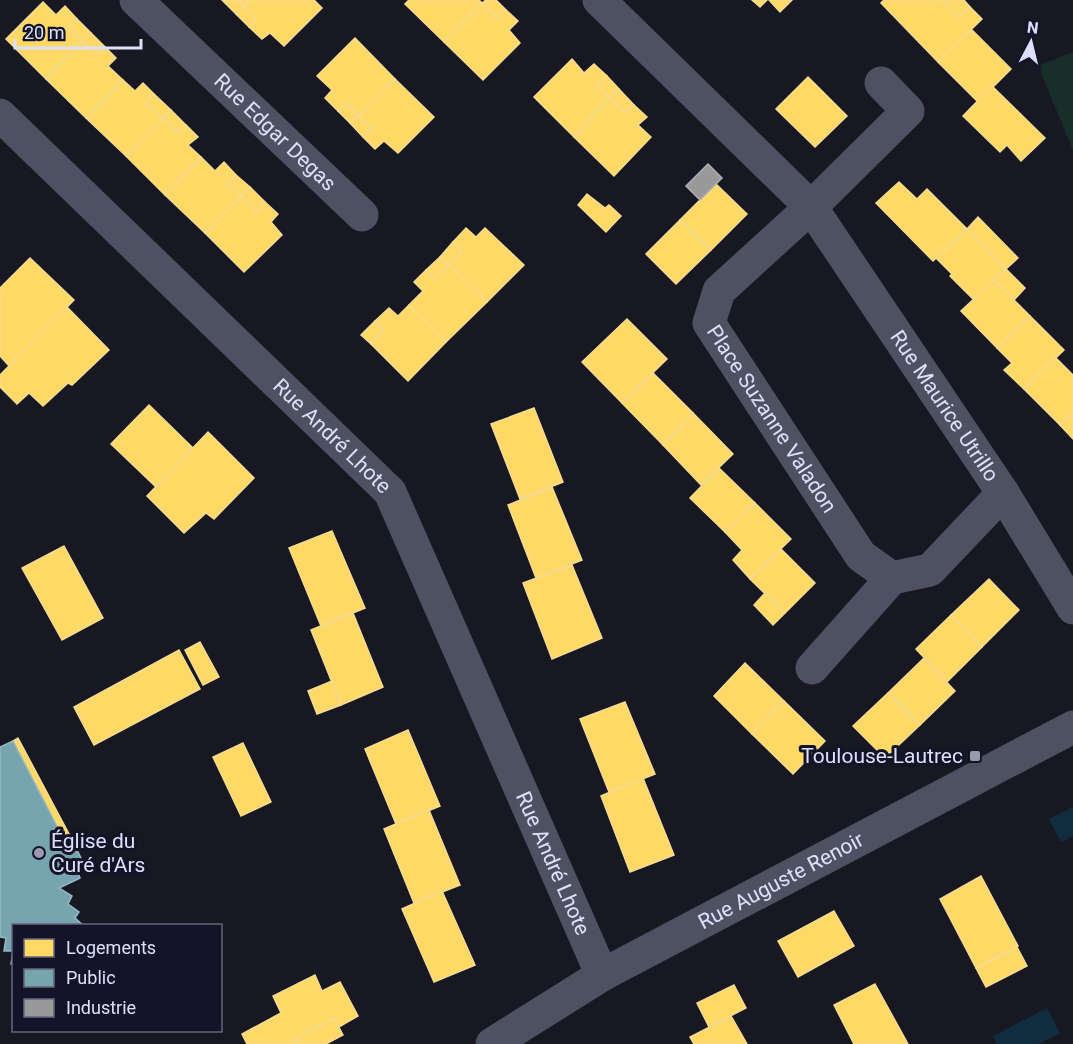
<svg xmlns="http://www.w3.org/2000/svg" width="1073" height="1044" viewBox="0 0 1073 1044" font-family="Roboto,sans-serif">
	<rect width="100%" height="100%" fill="#181822"/>
	<polygon fill="#172e29" points="1073,52 1073,150 1038,66"/>
	<g fill="#122c3f">
		<polygon points="1073,807 1073,836 1061,842 1049,819"/>
		<polygon points="1047,1008 1060,1033 1039,1044 997,1044 993,1036"/>
	</g>
	<g fill="#ffd966" stroke="#f5db93" stroke-width="1.5">
		<polygon points="222,0 237,0 244,6 236,14"/>
		<polygon points="237,0 250,0 244,6"/>
		<polygon points="250,0 314,0 322,8 284,46 270,33 262,39 249,27 256,19 244,6"/>
		<polygon points="409,0 479,0 482,3 444,42 405,4"/>
		<polygon points="486,0 496,0 506,10 497,18 482,3"/>
		<polygon points="752,0 767,0 760,7"/>
		<polygon points="769,0 792,0 780,12"/>
		<polygon points="884,0 942,0 959,17 970,7 982,19 938,62 881,3"/>
		<polygon points="942,0 964,0 970,7 959,17"/>
		<polygon points="43,2 56,15 65,6 77,19 69,27 82,41 46,79 6,39"/>
		<polygon points="482,3 497,18 506,10 518,21 509,30 520,43 483,80 444,42"/>
		<polygon points="244,6 256,19 249,27 236,14"/>
		<polygon points="77,19 91,33 82,41 69,27"/>
		<polygon points="971,29 1011,69 978,102 938,62"/>
		<polygon points="91,33 105,47 96,55 82,41"/>
		<polygon points="355,38 395,79 358,116 347,104 338,111 325,98 332,90 317,76"/>
		<polygon points="82,41 96,55 105,47 116,58 108,66 123,80 86,118 46,79"/>
		<polygon points="572,59 584,73 594,64 607,76 597,85 610,98 574,137 534,97"/>
		<polygon points="607,76 619,89 610,98 597,85"/>
		<polygon points="808,77 847,116 815,147 776,109"/>
		<polygon points="395,79 434,117 398,153 384,141 375,149 363,137 372,129 358,116"/>
		<polygon points="123,80 135,91 143,83 154,94 146,103 163,119 126,156 86,118"/>
		<polygon points="992,86 1045,138 1021,161 1007,145 1000,152 963,116"/>
		<polygon points="619,89 634,105 625,113 610,98"/>
		<polygon points="154,94 171,110 163,119 146,103"/>
		<polygon points="610,98 625,113 634,105 647,117 638,125 651,137 614,176 574,137"/>
		<polygon points="347,104 358,116 350,123 338,111"/>
		<polygon points="171,110 186,125 175,132 163,119"/>
		<polygon points="358,116 372,129 363,137 350,123"/>
		<polygon points="163,119 175,132 186,125 198,137 188,145 201,157 165,195 126,156"/>
		<polygon points="201,157 215,171 224,162 236,175 228,183 242,196 205,233 165,195"/>
		<polygon points="236,175 250,187 242,196 228,183"/>
		<polygon points="899,182 917,199 927,189 967,229 933,261 876,203"/>
		<polygon points="716,184 747,214 711,250 680,220"/>
		<polygon points="250,187 265,202 256,211 242,196"/>
		<polygon points="587,194 605,208 609,205 621,216 606,232 578,205"/>
		<polygon points="242,196 256,211 265,202 278,214 271,222 282,235 244,272 205,233"/>
		<polygon points="978,217 1018,258 1006,269 967,229"/>
		<polygon points="680,220 711,250 676,284 646,254"/>
		<polygon points="466,228 476,237 485,228 524,265 487,302 449,265 462,252 453,242"/>
		<polygon points="967,229 1006,269 974,300 950,276 952,274 936,258"/>
		<polygon points="453,242 462,252 449,265 440,257"/>
		<polygon points="440,257 449,265 435,279 426,270"/>
		<polygon points="30,258 74,300 9,366 0,356 0,288"/>
		<polygon points="449,265 487,302 446,342 409,305 423,291 414,282 426,270 435,279"/>
		<polygon points="1006,269 1025,288 1014,300 994,280"/>
		<polygon points="994,280 1030,316 997,348 961,311"/>
		<polygon points="409,305 446,342 408,381 371,344 384,329 375,321 389,308 398,316"/>
		<polygon points="67,307 109,350 72,385 68,383 43,406 29,393 17,404 0,387 0,375"/>
		<polygon points="1030,316 1064,350 1024,389 1004,370 1012,363 997,348"/>
		<polygon points="627,319 667,359 622,403 582,362"/>
		<polygon points="375,321 384,329 371,344 361,335"/>
		<polygon points="1056,358 1073,375 1073,413 1060,425 1024,389"/>
		<polygon points="653,373 693,413 663,445 622,403"/>
		<polygon points="149,405 193,448 156,487 111,444"/>
		<polygon points="534,408 563,482 520,499 491,424"/>
		<polygon points="693,413 733,454 701,485 663,445"/>
		<polygon points="1073,413 1073,439 1060,425"/>
		<polygon points="208,432 254,478 214,519 206,513 184,533 147,496"/>
		<polygon points="719,468 755,503 725,532 690,498"/>
		<polygon points="552,487 582,560 536,578 508,505"/>
		<polygon points="755,503 791,539 750,579 733,560 742,550 725,532"/>
		<polygon points="332,531 365,608 321,626 289,548"/>
		<polygon points="64,546 103,618 62,640 22,568"/>
		<polygon points="781,549 815,583 785,613 750,579"/>
		<polygon points="572,565 602,638 552,659 523,583"/>
		<polygon points="989,579 1019,610 982,647 951,615"/>
		<polygon points="765,593 785,613 773,625 754,605"/>
		<polygon points="353,613 383,687 341,705 311,630"/>
		<polygon points="951,615 982,647 947,682 916,649"/>
		<polygon points="200,642 219,677 203,685 185,650"/>
		<polygon points="179,650 200,689 94,745 74,707"/>
		<polygon points="924,658 955,691 920,725 888,693"/>
		<polygon points="745,663 784,701 752,734 714,696"/>
		<polygon points="332,681 341,705 317,714 308,691"/>
		<polygon points="888,693 920,725 885,758 853,726"/>
		<polygon points="784,701 825,741 793,774 752,734"/>
		<polygon points="625,702 655,774 609,792 580,719"/>
		<polygon points="408,730 440,806 396,824 365,749"/>
		<polygon points="18,738 69,834 63,838 13,741"/>
		<polygon points="243,743 271,802 241,816 213,757"/>
		<polygon points="643,778 674,855 630,872 601,796"/>
		<polygon points="429,810 460,885 414,903 384,829"/>
		<polygon points="981,876 1018,946 976,968 940,899"/>
		<polygon points="442,891 475,965 434,982 402,909"/>
		<polygon points="834,911 854,946 798,977 778,941"/>
		<polygon points="1017,947 1027,966 986,987 976,968"/>
		<polygon points="315,975 322,991 340,982 358,1016 339,1027 334,1018 295,1039 298,1044 247,1044 242,1034 281,1013 273,996"/>
		<polygon points="875,984 908,1044 854,1044 834,1005"/>
		<polygon points="734,985 746,1008 709,1027 697,1003"/>
		<polygon points="731,1016 747,1044 694,1044 690,1037"/>
		<polygon points="334,1018 343,1035 326,1044 298,1044 295,1039"/>
	</g>
	<polygon fill="#76a5af" stroke="#95b7c6" stroke-width="1.5" points="13,741 63,838 69,834 86,868 78,872 80,878 59,888 72,896 68,904 79,912 75,918 84,926 14,926 14,965 11,964 13,951 4,951 6,938 0,937 0,747"/>
	<polygon fill="#999" stroke="#adaeb6" stroke-width="1.5" points="708,164 722,178 700,200 686,186"/>
	<g fill="none" stroke-linecap="round" stroke-linejoin="round">
		<g stroke="#4e5162" stroke-width="33">
			<path id="s1" d="M 136,0 L 362,215"/>
			<path id="s2" d="M 599,0 L 811,207 L 1003,493 L 1073,608"/>
			<path id="s3" d="M 881,83 L 908,111 L 811,207 L 719,291 L 709,323 L 861,556 L 892,578"/>
			<path id="s4" d="M 0,115 L 390,492 L 602,975"/>
			<polyline points="812,668 892,578 930,570 1003,493"/>
			<path id="s5" d="M 492,1044 L 602,975 L 1073,727"/>
		</g>
	</g>
	<g fill="#989aaf" stroke="#131427" stroke-width="2">
		<rect x="969" y="750" width="12" height="12" rx="3"/>
		<circle cx="39" cy="853" r="6"/>
	</g>
	<g text-anchor="middle" stroke-width="6" stroke-linejoin="round" paint-order="stroke">
		<g font-size="21" fill="#dde0fb" stroke="#131427">
			<text dy="7" stroke="none"><textPath href="#s1" startOffset="192">Rue Edgar Degas</textPath></text>
			<text dy="7" stroke="none"><textPath href="#s2" startOffset="536">Rue Maurice Utrillo</textPath></text>
			<text dy="7" stroke="none"><textPath href="#s3" startOffset="448">Place Suzanne Valadon</textPath></text>
			<text dy="7" stroke="none"><textPath href="#s4" startOffset="462">Rue André Lhote</textPath></text>
			<text dy="7" stroke="none"><textPath href="#s4" startOffset="948">Rue André Lhote</textPath></text>
			<text dy="7" stroke="none"><textPath href="#s5" startOffset="332">Rue Auguste Renoir</textPath></text>
		</g>
		<g font-size="21" fill="#dde0fb" stroke="#131427" text-anchor="end">
			<text x="963" y="763">Toulouse-Lautrec</text>
			<text x="51" y="848" text-anchor="start">Église du<tspan x="51" dy="24">Curé d'Ars</tspan></text>
		</g>
	</g>
	<rect x="12" y="924" width="210" height="108" fill="#131427" stroke="#64667c" stroke-width="1.5"/>
	<rect x="24" y="939" width="30" height="18" fill="#ffd966" stroke="#64667c" stroke-width="1.5"/>
	<text x="66" y="954" font-size="18" fill="#dde0fb">Logements</text>
	<rect x="24" y="969" width="30" height="18" fill="#76a5af" stroke="#64667c" stroke-width="1.5"/>
	<text x="66" y="984" font-size="18" fill="#dde0fb">Public</text>
	<rect x="24" y="999" width="30" height="18" fill="#999999" stroke="#64667c" stroke-width="1.5"/>
	<text x="66" y="1014" font-size="18" fill="#dde0fb">Industrie</text>
	<g transform="translate(1031 42) rotate(7)" stroke="#131427" stroke-width="4.5" paint-order="stroke">
	<path d="M0-4.5L10 22L0 15L-10 22Z" fill="#dde0fb"/>
	<text y="-9" font-size="16" font-weight="bold" text-anchor="middle" fill="#dde0fb">N</text>
	</g>
	<path d="M15 39v9h126v-9" fill="none" stroke="#dde0fb" stroke-width="3"/>
	<text x="24" y="39" font-size="18" fill="#dde0fb" stroke="#131427" stroke-width="4.5" paint-order="stroke">20 m</text>
</svg>
